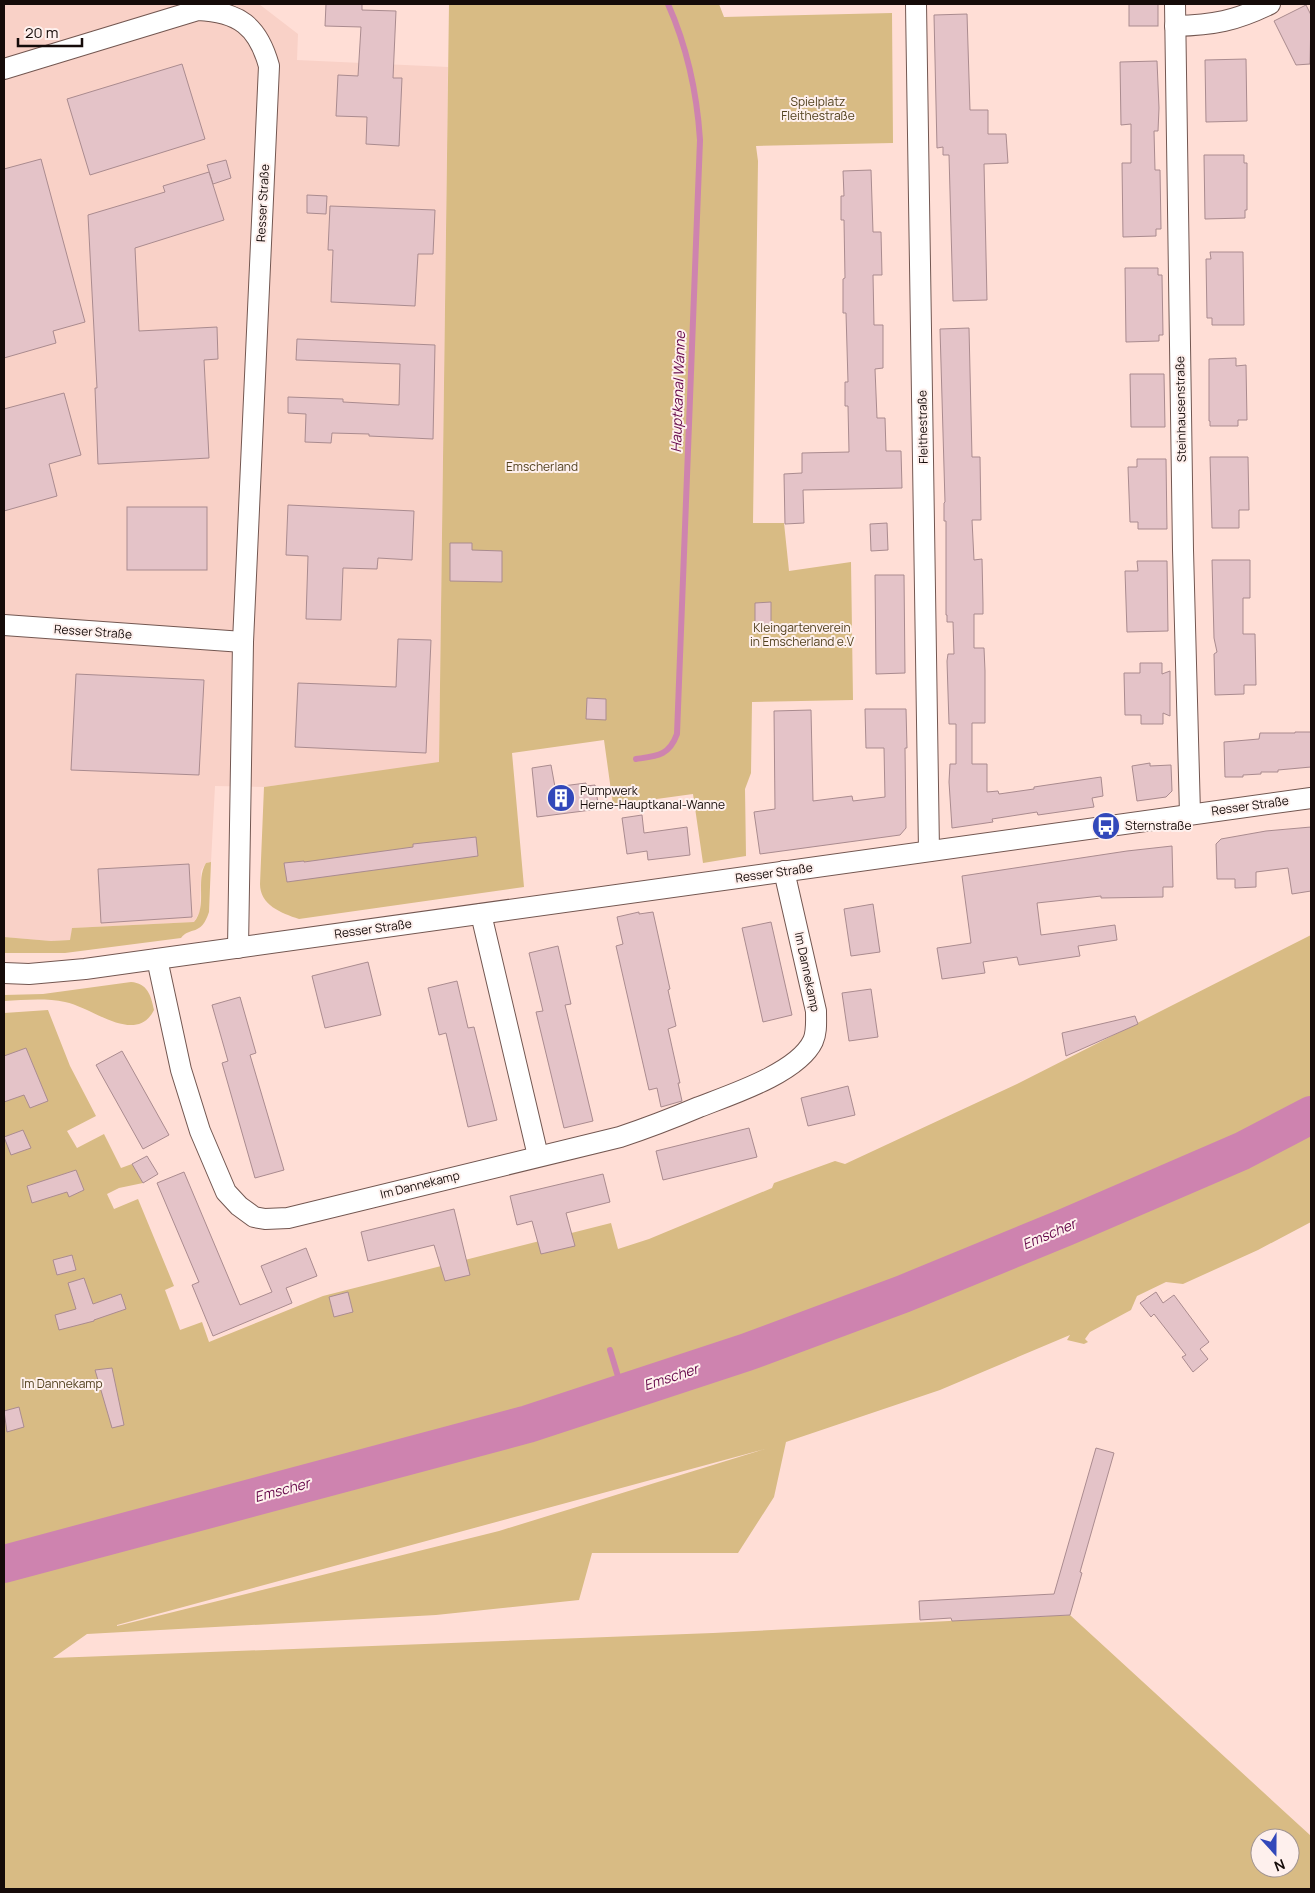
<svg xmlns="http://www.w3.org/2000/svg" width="1315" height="1893" viewBox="0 0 1315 1893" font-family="Manrope,sans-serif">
	<rect width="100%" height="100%" fill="#ffded6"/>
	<polygon fill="#f9d1c7" points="4,4 259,4 298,34 297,60 448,67 439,763 264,787 215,786 211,862 206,863 201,871 200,911 194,922 72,928 71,940 51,941 4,937"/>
	<g fill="#d8bb84" fill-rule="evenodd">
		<path d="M 449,4 L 719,4 L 724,17 L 892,13 L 893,143 L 756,146 L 758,161 L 753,523 L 784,523 L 789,571 L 851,562 L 853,700 L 752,702 L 751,773 L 745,789 L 746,856 L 703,863 L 693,794 L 613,805 L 604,740 L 512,753 L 524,887 L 299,919 C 281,913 260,905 260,884 L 264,787 L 439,762 Z"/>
		<path d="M 211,862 L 209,912 C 201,937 190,926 181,938 L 65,953 L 4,953 L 4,937 L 51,941 L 70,940 L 72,928 L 194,922 C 208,906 195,881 206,863 Z"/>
		<path d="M 1311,935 L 1311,1222 L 1258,1250 L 1183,1284 L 1166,1282 L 1137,1296 L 1131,1310 L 1090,1332 L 1085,1339 L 1088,1342 L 1084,1344 L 1067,1340 L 1070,1335 L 940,1390 L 786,1442 L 774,1497 L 738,1553 L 592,1553 L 579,1600 L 436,1615 L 87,1634 L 53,1658 L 713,1633 L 1070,1615 L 1311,1836 L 1311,1889 L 4,1889 L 4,1013 L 48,1010 L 70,1066 L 96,1116 L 67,1131 L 77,1148 L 104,1134 L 121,1168 L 132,1164 L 143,1183 L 119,1188 L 107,1194 L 114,1209 L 138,1199 L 174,1286 L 165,1290 L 180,1330 L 202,1322 L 209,1342 L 323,1296 L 611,1223 L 618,1249 L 649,1239 L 772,1188 L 774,1183 L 835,1161 L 845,1164 L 1017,1084 ZM 765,1449 L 499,1531 L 117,1626 L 117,1625 ZM 1260,1838 L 1290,1838 L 1290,1868 L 1260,1868 Z"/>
		<path d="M 131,982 C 147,983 151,995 154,1010 C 136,1046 92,1007 65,1002 C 46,998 24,1000 4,1001 L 4,995 L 43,994 Z"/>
	</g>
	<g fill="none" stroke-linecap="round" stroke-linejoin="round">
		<g stroke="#ce83af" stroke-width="6">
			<path d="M 636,759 C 657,756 669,756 677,734 L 700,140 C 697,93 687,47 668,4"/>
			<polyline points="610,1350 623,1393"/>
		</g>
		<polyline stroke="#ce83af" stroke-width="38" points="4,1564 528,1424 747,1352 903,1294 1066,1227 1242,1151 1311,1115"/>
	</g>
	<g fill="#e4c3c8" stroke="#aa8b8f">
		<polygon points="326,4 362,4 362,10 396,11 393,78 402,78 399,146 366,144 367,117 336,116 338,75 358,76 361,27 325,26"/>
		<rect x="1129" y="4" width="29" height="22"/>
		<polygon points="1306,5 1311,15 1310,64 1296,65 1274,21"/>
		<polygon points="967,14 970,110 988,110 988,134 1006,134 1008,163 984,164 987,300 953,301 949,155 943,155 943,147 937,148 934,15"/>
		<polygon points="1246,59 1247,121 1206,122 1205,60"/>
		<polygon points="1157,61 1159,108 1158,131 1154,131 1155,170 1160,170 1161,229 1156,229 1156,236 1123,237 1122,163 1131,163 1131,124 1121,125 1120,62"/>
		<polygon points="182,64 205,139 90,175 67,99"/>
		<polygon points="1204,155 1244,155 1244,163 1247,163 1247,210 1245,210 1245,218 1205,219"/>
		<polygon points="41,159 85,322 53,331 56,343 4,358 4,169"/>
		<polygon points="226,160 231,178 213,184 207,165"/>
		<polygon points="871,170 873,232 881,232 882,275 873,275 874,325 883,325 883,368 875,369 877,418 885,418 886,451 901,451 902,488 803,490 804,523 785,524 784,474 802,473 802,453 849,452 848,406 845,406 845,382 848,382 846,313 843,313 843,279 845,278 844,220 841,220 841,196 844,196 843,171"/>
		<polygon points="209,172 224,220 135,248 139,331 217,327 218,359 204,360 209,458 98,464 95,388 97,388 88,215 165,192 163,186"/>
		<polygon points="307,195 327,196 326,214 307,213"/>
		<polygon points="330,206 435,210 433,254 418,254 415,306 331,302 333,250 328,250"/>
		<polygon points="1210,252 1243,252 1244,325 1212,325 1212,318 1207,318 1206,259 1211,259"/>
		<polygon points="1125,268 1158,268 1158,275 1162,275 1163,335 1159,335 1159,341 1126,342"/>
		<polygon points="969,328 972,457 980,457 981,520 972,520 974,560 982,559 983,604 983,614 974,614 974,648 984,648 985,671 985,723 972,723 972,764 987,764 987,792 998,791 999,794 1034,789 1034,787 1101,777 1103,796 1092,798 1094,807 1038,815 1037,812 992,819 993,822 952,828 949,782 950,764 956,764 956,724 949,724 947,661 948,654 954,654 953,622 947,622 947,615 946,615 946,521 944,521 944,503 945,502 940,329"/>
		<polygon points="297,339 435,345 433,439 369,436 369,434 332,433 331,443 305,442 306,414 288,413 288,397 343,399 343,402 399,405 400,364 296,360"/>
		<polygon points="1236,358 1236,366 1246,365 1247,420 1238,420 1238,426 1210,426 1210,421 1209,421 1209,359"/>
		<polygon points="1130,374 1164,374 1165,427 1131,427"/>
		<polygon points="64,393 81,455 49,464 57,496 4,511 4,409"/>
		<polygon points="1210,457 1248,457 1249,510 1239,510 1239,528 1212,528"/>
		<polygon points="1137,459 1166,459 1167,529 1138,529 1138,522 1130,522 1128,467 1137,467"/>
		<polygon points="288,505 414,511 412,560 378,558 377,569 343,568 341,620 306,619 308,556 286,555"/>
		<rect x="127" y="507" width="80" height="63"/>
		<polygon points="887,523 888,550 871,551 870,524"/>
		<polygon points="450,543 472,543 472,550 502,551 502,582 450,581"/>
		<polygon points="1212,560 1250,560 1250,598 1243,598 1243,634 1255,634 1256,685 1244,685 1244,694 1215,695 1214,654 1217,652 1214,638"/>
		<polygon points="1137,561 1167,561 1168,631 1127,632 1125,571 1138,571"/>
		<polygon points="875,575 904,575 905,673 876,674"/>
		<polygon points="771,602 771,624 755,624 755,603"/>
		<polygon points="398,639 431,640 426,753 295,747 298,683 396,687"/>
		<polygon points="1140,663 1162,663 1162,674 1170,671 1170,716 1163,713 1163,724 1141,724 1141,715 1125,715 1124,673 1140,673"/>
		<polygon points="76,674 204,680 199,775 71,770"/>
		<polygon points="587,698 606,699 606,720 586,719"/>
		<polygon points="865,709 906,709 907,748 905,748 906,828 900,835 760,854 754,812 775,809 774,711 811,710 813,801 852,796 853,801 885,797 884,748 866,748"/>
		<polygon points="1295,732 1311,732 1311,767 1278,770 1278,772 1261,772 1261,774 1243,775 1243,777 1225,777 1224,742 1259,739 1260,733 1295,733"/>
		<polygon points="1150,763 1150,766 1171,765 1172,791 1166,797 1137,801 1132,766"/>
		<polygon points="551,765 555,787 586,783 586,786 595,785 599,809 537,817 532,768"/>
		<polygon points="642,815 644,833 687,827 690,855 648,860 647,851 627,854 622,818"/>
		<polygon points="1311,827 1311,891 1292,894 1288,868 1256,872 1256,887 1235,888 1235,879 1217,879 1216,844 1221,839 1266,831"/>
		<polygon points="476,837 478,856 287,882 284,863 304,861 304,862 413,847 413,844"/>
		<polygon points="1172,846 1173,887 1163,887 1163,897 1101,898 1101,896 1037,903 1041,935 1115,925 1117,940 1078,946 1080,956 1019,965 1017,957 983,962 985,973 942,979 937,948 971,943 962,876 1127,851"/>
		<polygon points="189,864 192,917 101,923 98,869"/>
		<polygon points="873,904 880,952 851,956 844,909"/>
		<polygon points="639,912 639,914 653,912 670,989 668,990 676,1026 668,1029 680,1083 678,1083 682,1101 661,1107 657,1088 649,1090 616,946 623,944 617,917"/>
		<polygon points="771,922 792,1015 763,1022 742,928"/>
		<polygon points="558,946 571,1004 565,1005 593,1121 564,1128 536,1012 543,1011 529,953"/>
		<polygon points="368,962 381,1015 325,1028 312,976"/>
		<polygon points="457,981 468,1028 474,1027 497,1120 468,1127 446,1033 439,1035 428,988"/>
		<polygon points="871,989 878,1037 849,1041 842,993"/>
		<polygon points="240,997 256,1053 250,1055 284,1170 255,1178 222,1063 228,1061 212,1005"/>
		<polygon points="1135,1016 1138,1024 1066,1056 1062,1033"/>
		<polygon points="26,1048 48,1101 30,1108 24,1095 4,1102 4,1056"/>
		<polygon points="122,1051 169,1135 143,1149 96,1065"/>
		<polygon points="848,1086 855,1115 808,1126 801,1098"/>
		<polygon points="749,1128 757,1157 663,1180 656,1151"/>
		<polygon points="23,1130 31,1148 11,1155 4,1137"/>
		<polygon points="147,1156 158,1174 143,1183 132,1164"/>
		<polygon points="76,1170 84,1190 69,1197 67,1192 32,1203 27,1186"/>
		<polygon points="184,1172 240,1305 272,1292 261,1266 306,1248 317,1276 286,1288 292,1303 213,1336 192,1285 199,1282 157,1183"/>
		<polygon points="603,1174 610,1202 566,1213 575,1246 541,1254 532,1221 517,1225 510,1196"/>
		<polygon points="454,1209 470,1275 445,1281 434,1245 368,1261 361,1232"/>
		<polygon points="72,1255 76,1270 57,1275 53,1260"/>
		<polygon points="84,1278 93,1304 121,1294 126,1309 94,1320 94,1321 59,1330 55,1315 76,1309 68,1283"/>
		<polygon points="348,1292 353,1312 334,1317 329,1297"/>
		<polygon points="1156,1292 1163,1303 1174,1295 1209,1342 1200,1349 1208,1359 1193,1372 1182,1357 1186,1355 1154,1314 1151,1317 1140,1303"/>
		<polygon points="112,1368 124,1425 112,1428 95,1370"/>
		<polygon points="19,1407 24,1427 7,1432 4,1411"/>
		<polygon points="1096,1448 1114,1453 1080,1572 1082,1573 1070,1615 952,1621 951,1618 920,1620 919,1601 1054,1594"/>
	</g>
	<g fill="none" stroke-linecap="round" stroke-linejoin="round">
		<defs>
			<g id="street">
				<polyline points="916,4 929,851"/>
				<polyline points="1175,4 1183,550 1190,814"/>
				<path d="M 1175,26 C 1214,25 1235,21 1270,4"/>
				<path d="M 4,69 L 198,10 C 239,12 258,26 269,66 L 243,642 L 238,948"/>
				<polyline points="4,625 243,642"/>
				<polyline points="481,914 538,1156"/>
				<path d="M 157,959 L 181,1070 L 200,1131 L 226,1192 L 239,1206 L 254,1217 L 265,1219 L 288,1218 L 620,1137 C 647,1128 673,1118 699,1107 C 730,1095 798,1073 813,1041 C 817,1032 816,1022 816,1011 L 784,871"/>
				<polyline points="4,973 29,974 85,969 1311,798"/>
			</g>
		</defs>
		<use href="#street" stroke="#735751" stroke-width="22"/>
		<use href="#street" stroke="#fff" stroke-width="20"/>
	</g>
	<defs>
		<symbol id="building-disc" viewBox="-11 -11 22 22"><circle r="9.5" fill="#3248ba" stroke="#fef0ed"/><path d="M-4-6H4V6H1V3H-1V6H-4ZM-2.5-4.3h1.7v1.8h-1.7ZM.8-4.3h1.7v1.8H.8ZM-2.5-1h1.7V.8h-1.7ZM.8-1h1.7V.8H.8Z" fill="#fff"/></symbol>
		<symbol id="bus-disc" viewBox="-11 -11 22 22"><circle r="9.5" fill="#3248ba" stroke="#fef0ed"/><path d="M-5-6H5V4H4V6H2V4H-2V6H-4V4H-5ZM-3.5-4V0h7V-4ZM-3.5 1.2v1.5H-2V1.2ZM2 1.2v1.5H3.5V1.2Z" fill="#fff"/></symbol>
	</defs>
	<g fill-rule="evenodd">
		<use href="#building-disc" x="545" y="782" width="32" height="32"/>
		<use href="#bus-disc" x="1090" y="810" width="32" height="32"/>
	</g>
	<g text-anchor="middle" stroke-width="4" stroke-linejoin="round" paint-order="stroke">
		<g font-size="12" fill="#52411f" stroke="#fef0ed">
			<text x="818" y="106">Spielplatz<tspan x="818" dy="14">Fleithestraße</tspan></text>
			<text x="542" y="471">Emscherland</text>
			<text x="802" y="632">Kleingartenverein<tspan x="802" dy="14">in Emscherland e.V</tspan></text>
			<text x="62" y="1388">Im Dannekamp</text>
		</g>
		<g font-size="12" fill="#150b09" stroke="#fef0ed">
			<text transform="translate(263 203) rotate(-87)" y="4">Resser Straße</text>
			<text transform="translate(1181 409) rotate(-91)" y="4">Steinhausenstraße</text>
			<text transform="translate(923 427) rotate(-91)" y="4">Fleithestraße</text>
			<text transform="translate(93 632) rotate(4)" y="4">Resser Straße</text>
			<text transform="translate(1250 806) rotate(-8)" y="4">Resser Straße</text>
			<text transform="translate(774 873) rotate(-8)" y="4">Resser Straße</text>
			<text transform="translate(373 929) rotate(-8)" y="4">Resser Straße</text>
			<text transform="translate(807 972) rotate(78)" y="4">Im Dannekamp</text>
			<text transform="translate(420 1185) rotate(-14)" y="4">Im Dannekamp</text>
		</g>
		<g font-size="12" fill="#150b09" stroke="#fef0ed" text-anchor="start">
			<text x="580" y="795">Pumpwerk<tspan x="580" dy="14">Herne-Hauptkanal-Wanne</tspan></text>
			<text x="1125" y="830">Sternstraße</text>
		</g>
		<g font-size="14" font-style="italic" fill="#640649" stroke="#fef0ed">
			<text transform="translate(678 392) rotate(-88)" y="5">Hauptkanal Wanne</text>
			<text transform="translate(1049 1234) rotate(-23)" y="5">Emscher</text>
			<text transform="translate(671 1377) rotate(-18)" y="5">Emscher</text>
			<text transform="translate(282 1490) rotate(-15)" y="5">Emscher</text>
		</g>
	</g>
	<rect width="1315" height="1893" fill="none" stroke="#150b09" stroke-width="10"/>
	<g transform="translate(1275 1853) rotate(159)"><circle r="24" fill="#fef0ed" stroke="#a19492"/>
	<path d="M0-4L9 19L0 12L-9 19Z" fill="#3248ba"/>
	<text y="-8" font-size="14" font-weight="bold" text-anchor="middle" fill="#150b09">N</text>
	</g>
	<path d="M18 38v8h64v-8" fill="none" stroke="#150b09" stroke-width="2.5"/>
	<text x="25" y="38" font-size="15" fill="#150b09" stroke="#fef0ed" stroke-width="4" paint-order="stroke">20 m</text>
</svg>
